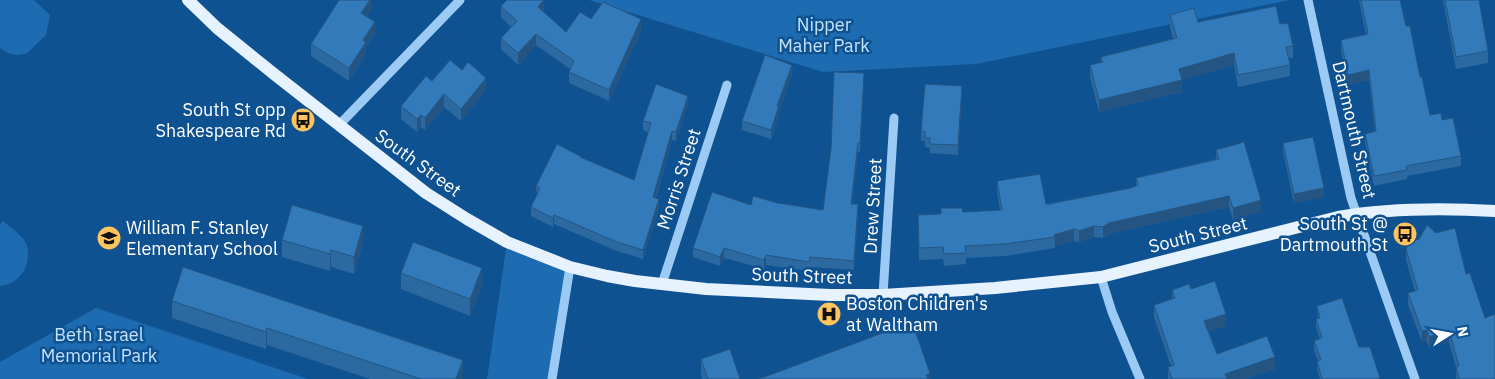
<svg xmlns="http://www.w3.org/2000/svg" width="1495" height="379" viewBox="0 0 1495 379" font-family="'IBM Plex Sans',sans-serif">
	<rect width="100%" height="100%" fill="#0f5292"/>
	<g fill="#1d6bb0">
		<polygon points="0,0 34,0 50,15 46,35 26,54 16,55 8,53 0,48"/>
		<polygon points="589,0 1290,0 976,64 823,72"/>
		<path d="M 3,221 C 11,228 24,236 27,246 C 32,265 19,285 0,286 L 0,224 Z"/>
		<polygon points="507,242 570,267 552,379 487,379"/>
		<polygon points="96,308 308,379 0,379 0,362"/>
	</g>
	<g fill="none" stroke-linecap="round" stroke-linejoin="round">
		<g stroke="#9bcaf4" stroke-width="9">
			<polyline points="1308,0 1351,198 1415,379"/>
			<polyline points="339,125 460,0"/>
			<polyline points="1101,277 1112,312 1140,379"/>
			<polyline points="662,284 727,85"/>
			<polyline points="883,295 894,118"/>
			<polyline points="552,379 570,267"/>
		</g>
		<path stroke="#e7f2ff" stroke-width="12" d="M 188,0 L 217,28 L 274,74 L 426,193 L 467,219 L 507,242 L 570,267 L 607,276 L 635,281 L 706,289 L 830,295 L 883,295 L 995,288 L 1101,277 L 1338,217 C 1390,208 1443,208 1495,211"/>
	</g>
	<g fill="#2c69a0">
		<polygon points="372,0 372,9 367,16 375,34 366,47 366,54 349,81 311,56 311,44"/>
		<polygon points="1359,0 1400,0 1406,26 1430,115 1442,120 1461,156 1461,166 1407,176 1407,179 1374,186 1365,143 1365,134 1375,132 1369,80 1348,85 1341,50 1341,40 1366,35"/>
		<polygon points="1443,0 1479,0 1488,51 1488,63 1456,69"/>
		<polygon points="501,6 544,12 566,32 591,19 641,31 609,101 569,83 569,72 570,69 536,45 518,65 501,49 501,38 511,27 501,17"/>
		<polygon points="1170,15 1198,22 1280,24 1293,46 1293,58 1289,58 1290,65 1290,76 1238,87 1234,65 1182,80 1182,92 1099,112 1090,77 1090,65 1101,62 1101,57 1173,39 1170,27"/>
		<polygon points="792,74 779,112 779,115 771,139 742,130 742,121"/>
		<polygon points="432,81 486,90 461,121 444,107 425,130 421,127 417,132 401,119 401,106"/>
		<polygon points="864,82 860,152 858,152 852,204 858,214 854,270 810,267 809,271 766,265 764,269 724,258 720,266 693,257 693,248 751,205 778,203 823,210"/>
		<polygon points="962,95 958,155 930,153 930,148 925,147 925,141 921,141 921,131"/>
		<polygon points="688,104 676,141 672,140 656,198 659,208 643,259 617,251 554,224 553,227 531,216 531,207 537,195 536,186 580,157 634,180 648,132 643,130 643,121"/>
		<polygon points="1283,143 1324,197 1294,203 1283,152"/>
		<polygon points="1216,150 1261,212 1233,220 1229,207 1109,234 1103,238 1094,237 1079,242 1074,241 1055,246 1055,248 1005,256 966,258 966,264 944,266 943,259 919,260 918,215 1000,210 997,192 997,181 1046,204 1131,188 1136,186 1136,178 1216,159"/>
		<polygon points="282,240 363,243 354,274 331,267 330,271 282,257"/>
		<polygon points="1406,249 1466,274 1495,379 1456,379 1456,367 1449,342 1429,348 1427,341 1422,342 1408,305 1408,293 1415,291 1406,260"/>
		<polygon points="401,273 482,285 470,316 401,289"/>
		<polygon points="1191,289 1226,326 1209,331 1217,354 1275,369 1245,379 1168,379 1168,367 1171,366 1154,317 1154,305 1172,299 1172,290"/>
		<polygon points="172,301 463,376 462,379 370,379 267,345 266,349 172,318"/>
		<polygon points="1317,306 1359,347 1380,379 1320,379 1317,370 1318,361 1314,350 1314,341 1320,339 1316,328 1316,319 1318,318"/>
		<polygon points="701,359 740,379 702,379 701,376"/>
	</g>
	<g fill="#245582">
		<polygon points="370,0 372,0 372,9 361,25 361,13"/>
		<polygon points="544,0 544,12 538,7"/>
		<polygon points="641,19 641,31 609,101 609,90"/>
		<polygon points="375,22 375,34 366,47 366,54 349,81 349,68 363,40"/>
		<polygon points="536,34 536,45 518,65 518,53"/>
		<polygon points="1234,53 1234,65 1179,81 1179,69"/>
		<polygon points="792,65 792,74 779,112 779,115 771,139 771,130 777,106"/>
		<polygon points="1369,70 1369,80 1348,85 1348,75"/>
		<polygon points="864,73 864,82 860,152 860,143"/>
		<polygon points="486,78 486,90 461,121 461,109"/>
		<polygon points="1182,80 1182,92 1099,112 1099,100"/>
		<polygon points="962,86 962,95 958,155 958,145"/>
		<polygon points="444,94 444,107 425,130 425,118"/>
		<polygon points="688,96 688,104 676,141 676,132"/>
		<polygon points="421,115 421,127 417,132 417,119"/>
		<polygon points="672,131 672,140 653,206 653,197"/>
		<polygon points="858,143 858,152 851,213 851,204"/>
		<polygon points="1324,188 1324,197 1294,203 1294,194"/>
		<polygon points="1229,196 1229,207 1109,234 1103,238 1103,227 1109,223"/>
		<polygon points="659,199 659,208 643,259 643,250"/>
		<polygon points="1261,200 1261,212 1233,220 1233,208"/>
		<polygon points="858,204 858,214 854,270 854,261"/>
		<polygon points="554,215 554,224 553,227 553,218"/>
		<polygon points="363,226 363,243 354,274 354,257"/>
		<polygon points="1094,226 1094,237 1079,242 1079,231"/>
		<polygon points="1074,229 1074,241 1055,246 1054,235"/>
		<polygon points="724,248 724,258 720,266 720,257"/>
		<polygon points="331,250 331,267 330,271 330,254"/>
		<polygon points="766,255 766,265 764,269 764,260"/>
		<polygon points="482,268 482,285 470,316 470,299"/>
		<polygon points="1226,314 1226,326 1204,333 1204,321"/>
		<polygon points="267,328 267,345 266,349 266,332"/>
		<polygon points="1427,330 1427,341 1422,342 1422,331"/>
		<polygon points="1449,330 1449,342 1429,348 1429,337"/>
		<polygon points="1275,357 1275,369 1245,379 1225,379 1225,374"/>
		<polygon points="463,360 463,376 462,379 456,379"/>
		<polygon points="930,373 930,379 926,379 926,375"/>
	</g>
	<g fill="#337aba" stroke="#245582">
		<polygon points="339,0 370,0 361,13 375,22 363,40 366,42 349,68 311,44"/>
		<polygon points="507,0 544,0 538,7 566,32 580,12 591,19 603,2 641,19 609,90 569,72 574,61 536,34 518,53 501,38 517,21 501,6"/>
		<polygon points="1361,0 1400,0 1406,26 1410,26 1420,77 1422,77 1430,115 1441,113 1442,120 1453,118 1461,156 1406,166 1407,170 1374,176 1365,134 1376,131 1369,70 1348,75 1341,40 1368,34"/>
		<polygon points="1445,0 1479,0 1488,51 1456,57"/>
		<polygon points="1276,6 1280,24 1288,23 1293,46 1286,47 1290,65 1238,75 1234,53 1179,69 1182,80 1099,100 1090,65 1103,62 1101,57 1177,38 1170,15 1194,8 1198,22"/>
		<polygon points="765,55 792,65 777,106 779,106 771,130 742,121"/>
		<polygon points="450,60 462,70 468,62 486,78 461,109 444,94 425,118 421,115 417,119 401,106 426,76 432,81"/>
		<polygon points="834,72 864,73 860,143 858,143 851,204 858,204 854,261 810,257 809,262 766,255 764,260 724,248 720,257 693,248 712,192 751,205 753,196 778,203 823,210 831,149"/>
		<polygon points="656,84 688,96 676,132 672,131 653,197 659,199 643,250 617,242 554,215 553,218 531,207 540,188 536,186 557,144 580,156 580,157 634,180 651,123 643,121"/>
		<polygon points="925,84 962,86 958,145 930,144 930,138 925,138 925,132 921,131"/>
		<polygon points="1313,137 1324,188 1294,194 1283,143"/>
		<polygon points="1244,142 1261,200 1233,208 1229,196 1109,223 1103,227 1094,226 1079,231 1074,229 1054,235 1055,237 1005,244 965,246 966,253 944,254 943,247 919,248 918,215 941,214 941,208 962,208 963,212 1002,210 997,181 1040,174 1046,204 1049,204 1131,188 1138,185 1136,178 1219,159 1216,150"/>
		<polygon points="292,205 363,226 354,257 331,250 330,254 282,240"/>
		<polygon points="1427,225 1436,233 1455,228 1466,274 1470,273 1485,318 1495,314 1495,379 1459,379 1456,367 1459,366 1449,330 1429,337 1427,330 1422,331 1408,293 1418,290 1406,249 1409,242 1419,239"/>
		<polygon points="413,242 482,268 470,299 401,273"/>
		<polygon points="183,267 463,360 456,379 421,379 267,328 266,332 172,301"/>
		<polygon points="1215,281 1226,314 1204,321 1217,354 1267,336 1275,357 1225,374 1227,379 1172,379 1168,367 1174,365 1154,305 1175,298 1172,290 1189,284 1191,289"/>
		<polygon points="1342,298 1359,347 1370,347 1380,378 1377,379 1322,379 1317,361 1321,360 1314,341 1322,338 1316,319 1320,318 1317,306"/>
		<polygon points="912,322 930,373 926,375 928,379 759,379"/>
		<polygon points="730,349 740,379 708,379 701,359"/>
	</g>
	<defs>
		<symbol id="bus-disc" viewBox="-11 -11 22 22"><circle r="9.5" fill="#ffc45d" stroke="#0f5292"/><path d="M-5-6H5V4H4V6H2V4H-2V6H-4V4H-5ZM-3.5-4V0h7V-4ZM-3.5 1.2v1.5H-2V1.2ZM2 1.2v1.5H3.5V1.2Z" fill="#111"/></symbol>
		<symbol id="school-disc" viewBox="-11 -11 22 22"><circle r="9.5" fill="#ffc45d" stroke="#0f5292"/><path d="M0-5L7-2L0 1L-7-2ZM-4 1L0 2.5L4 1V4Q0 6-4 4Z" fill="#111"/></symbol>
		<symbol id="hospital-disc" viewBox="-11 -11 22 22"><circle r="9.5" fill="#ffc45d" stroke="#0f5292"/><path d="M-5-5h3v3.5h4V-5h3V5h-3V1.5h-4V5h-3Z" fill="#111"/></symbol>
	</defs>
	<g fill-rule="evenodd">
		<use href="#bus-disc" x="289" y="106" width="28" height="28"/>
		<use href="#bus-disc" x="1391" y="220" width="28" height="28"/>
		<use href="#school-disc" x="95" y="224" width="28" height="28"/>
		<use href="#hospital-disc" x="815" y="300" width="28" height="28"/>
	</g>
	<g text-anchor="middle" stroke-width="5" stroke-linejoin="round" paint-order="stroke">
		<g font-size="18" fill="#c2e2fe" stroke="#0f5292">
			<text x="824" y="31">Nipper<tspan x="824" dy="21">Maher Park</tspan></text>
			<text x="99" y="341">Beth Israel<tspan x="99" dy="21">Memorial Park</tspan></text>
		</g>
		<g font-size="18" fill="#fff" stroke="#0f5292" text-anchor="end">
			<text x="286" y="116">South St opp<tspan x="286" dy="21">Shakespeare Rd</tspan></text>
			<text x="1388" y="230">South St @<tspan x="1388" dy="21">Dartmouth St</tspan></text>
			<text x="126" y="234" text-anchor="start">William F. Stanley<tspan x="126" dy="21">Elementary School</tspan></text>
			<text x="846" y="310" text-anchor="start">Boston Children's<tspan x="846" dy="21">at Waltham</tspan></text>
		</g>
		<g font-size="18" fill="#fff" stroke="#0f5292">
			<text transform="translate(1354 130) rotate(77)" y="6">Dartmouth Street</text>
			<text transform="translate(418 163) rotate(36)" y="6">South Street</text>
			<text transform="translate(679 179) rotate(-72)" y="6">Morris Street</text>
			<text transform="translate(873 206) rotate(-87)" y="6">Drew Street</text>
			<text transform="translate(1198 235) rotate(-14)" y="6">South Street</text>
			<text transform="translate(802 276) rotate(2)" y="6">South Street</text>
		</g>
	</g>
	<g transform="translate(1450 334) rotate(79)" stroke="#0f5292" stroke-width="4" paint-order="stroke">
	<path d="M0-4L9 19L0 12L-9 19Z" fill="#ffffff"/>
	<text y="-8" font-size="14" font-weight="bold" text-anchor="middle" fill="#ffffff">N</text>
	</g>
</svg>
